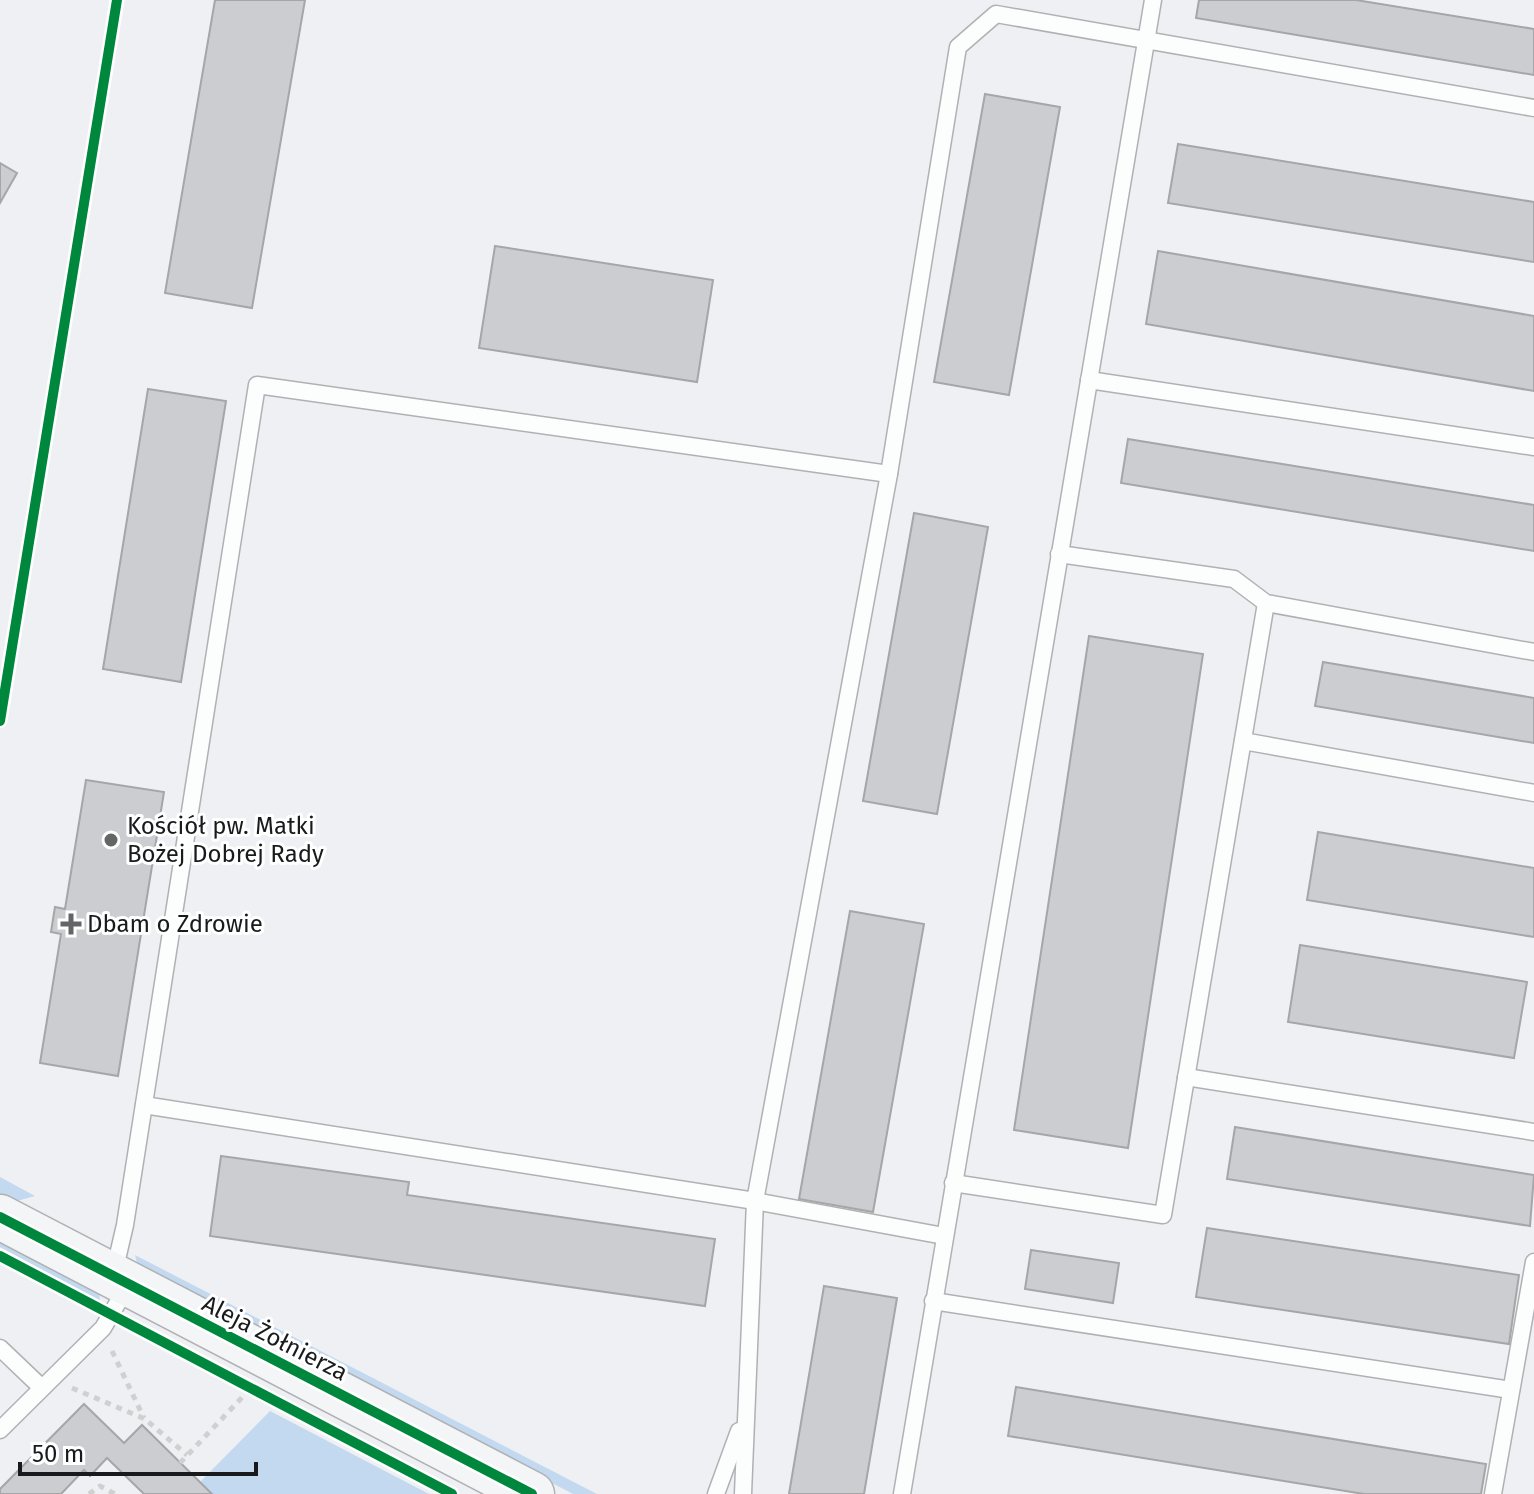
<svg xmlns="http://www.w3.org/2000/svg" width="1534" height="1494" viewBox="0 0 1534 1494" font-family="'Fira Sans',sans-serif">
	<rect width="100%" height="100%" fill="#eef0f3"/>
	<g fill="#c3d9ef">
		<polygon points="0,1177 35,1196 13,1202 0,1195"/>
		<polygon points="0,1234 99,1292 100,1301 0,1247"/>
		<polygon points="135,1255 597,1494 573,1494 138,1267"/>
		<polygon points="270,1411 429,1494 212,1494 200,1482"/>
	</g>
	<g fill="#cccdd0" stroke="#a4a6a7" stroke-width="2">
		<polygon points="215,0 305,0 252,308 165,293"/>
		<polygon points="1199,0 1356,0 1534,29 1534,75 1196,18"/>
		<polygon points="985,94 1060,107 1009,395 934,382"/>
		<polygon points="1178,144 1534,202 1534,262 1168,203"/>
		<polygon points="0,163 17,173 0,203"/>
		<polygon points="495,246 713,280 697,382 479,348"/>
		<polygon points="1158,251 1534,316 1534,391 1146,324"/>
		<polygon points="148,389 226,401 181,682 103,669"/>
		<polygon points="1128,439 1534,505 1534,551 1121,483"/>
		<polygon points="914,513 988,527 937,814 863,801"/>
		<polygon points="1089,636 1203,654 1128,1148 1014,1130"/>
		<polygon points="1323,662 1534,698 1534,743 1315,706"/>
		<polygon points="86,780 164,792 118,1076 40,1063 61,934 51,932 55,907 65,909"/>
		<polygon points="1318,832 1534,868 1534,937 1307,900"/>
		<polygon points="850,911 924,924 873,1212 799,1199"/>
		<polygon points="1300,945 1527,982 1514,1058 1288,1022"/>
		<polygon points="1235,1127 1534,1175 1530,1226 1227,1179"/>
		<polygon points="221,1156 409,1182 407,1195 715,1239 705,1306 210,1236"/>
		<polygon points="1207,1228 1519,1275 1509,1344 1196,1297"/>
		<polygon points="1031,1250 1119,1263 1113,1303 1025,1289"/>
		<polygon points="824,1286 897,1298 864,1494 789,1494"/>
		<polygon points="1016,1387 1486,1464 1481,1494 1364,1494 1008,1436"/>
		<polygon points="84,1404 124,1443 142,1425 212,1494 144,1494 107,1458 90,1476 84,1470 61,1494 0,1494 0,1489"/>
	</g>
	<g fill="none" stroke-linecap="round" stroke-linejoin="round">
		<defs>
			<g id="lane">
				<polyline points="1089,380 1534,447"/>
				<polyline points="1059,554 1234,579 1266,603 1534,652"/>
				<polyline points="1243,741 1534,793"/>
				<polyline points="1186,1077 1534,1132"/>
				<polyline points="144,1105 755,1201 944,1236"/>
				<polyline points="953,1183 1163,1215 1266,603"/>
				<polyline points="109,1272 118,1255 125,1225 257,385 889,474"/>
				<polyline points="933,1301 1511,1390"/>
				<polyline points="0,1348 42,1388"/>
				<polyline points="0,1430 103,1328 128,1285"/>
				<polyline points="716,1494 739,1431"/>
				<polyline points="743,1494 755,1201 889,474 958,47 996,14 1534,108"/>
				<polyline points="902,1494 1153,0"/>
				<polyline points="1493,1494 1534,1262"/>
			</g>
			<polyline id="secondary" points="0,1217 532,1494"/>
		</defs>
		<use href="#lane" stroke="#b0b1b3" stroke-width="19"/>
		<use href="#secondary" stroke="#b0b1b3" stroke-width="47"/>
		<g stroke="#d0d0d1" stroke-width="5" stroke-dasharray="6 6" stroke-linecap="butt">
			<polyline points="112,1351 144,1418"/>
			<polyline points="72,1388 145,1419 187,1455"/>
			<polyline points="180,1463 250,1389"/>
			<polyline points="89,1494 100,1486 115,1494"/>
		</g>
		<use href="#lane" stroke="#fcfdfd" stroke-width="16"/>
		<use href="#secondary" stroke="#f3f5f7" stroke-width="44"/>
		<defs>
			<g id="cycleway">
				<polyline points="0,721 117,0"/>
				<polyline points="0,1217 532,1494"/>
				<polyline points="0,1256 452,1494"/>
			</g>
		</defs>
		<use href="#cycleway" stroke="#fff" stroke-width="15"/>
		<use href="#cycleway" stroke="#00873e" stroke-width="10"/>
	</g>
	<g fill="#636567" stroke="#fff" stroke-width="3">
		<circle cx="111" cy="840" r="8"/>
		<path d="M67 912h8v8h8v8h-8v8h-8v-8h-8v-8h8z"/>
	</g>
	<g text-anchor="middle" stroke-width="6" stroke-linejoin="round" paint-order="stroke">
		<g font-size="24" fill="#181a1b" stroke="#fff" text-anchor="start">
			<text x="127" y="834">Kościół pw. Matki<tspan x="127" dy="28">Bożej Dobrej Rady</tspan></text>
			<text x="87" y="932">Dbam o Zdrowie</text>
		</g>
		<g font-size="24" fill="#181a1b" stroke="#fff">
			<text transform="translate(275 1338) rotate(27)" y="8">Aleja Żołnierza</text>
		</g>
	</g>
	<path d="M20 1462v12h236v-12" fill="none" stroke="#181a1b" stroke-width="4"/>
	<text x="32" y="1462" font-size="24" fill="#181a1b" stroke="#ffffff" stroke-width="6" paint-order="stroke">50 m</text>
</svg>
